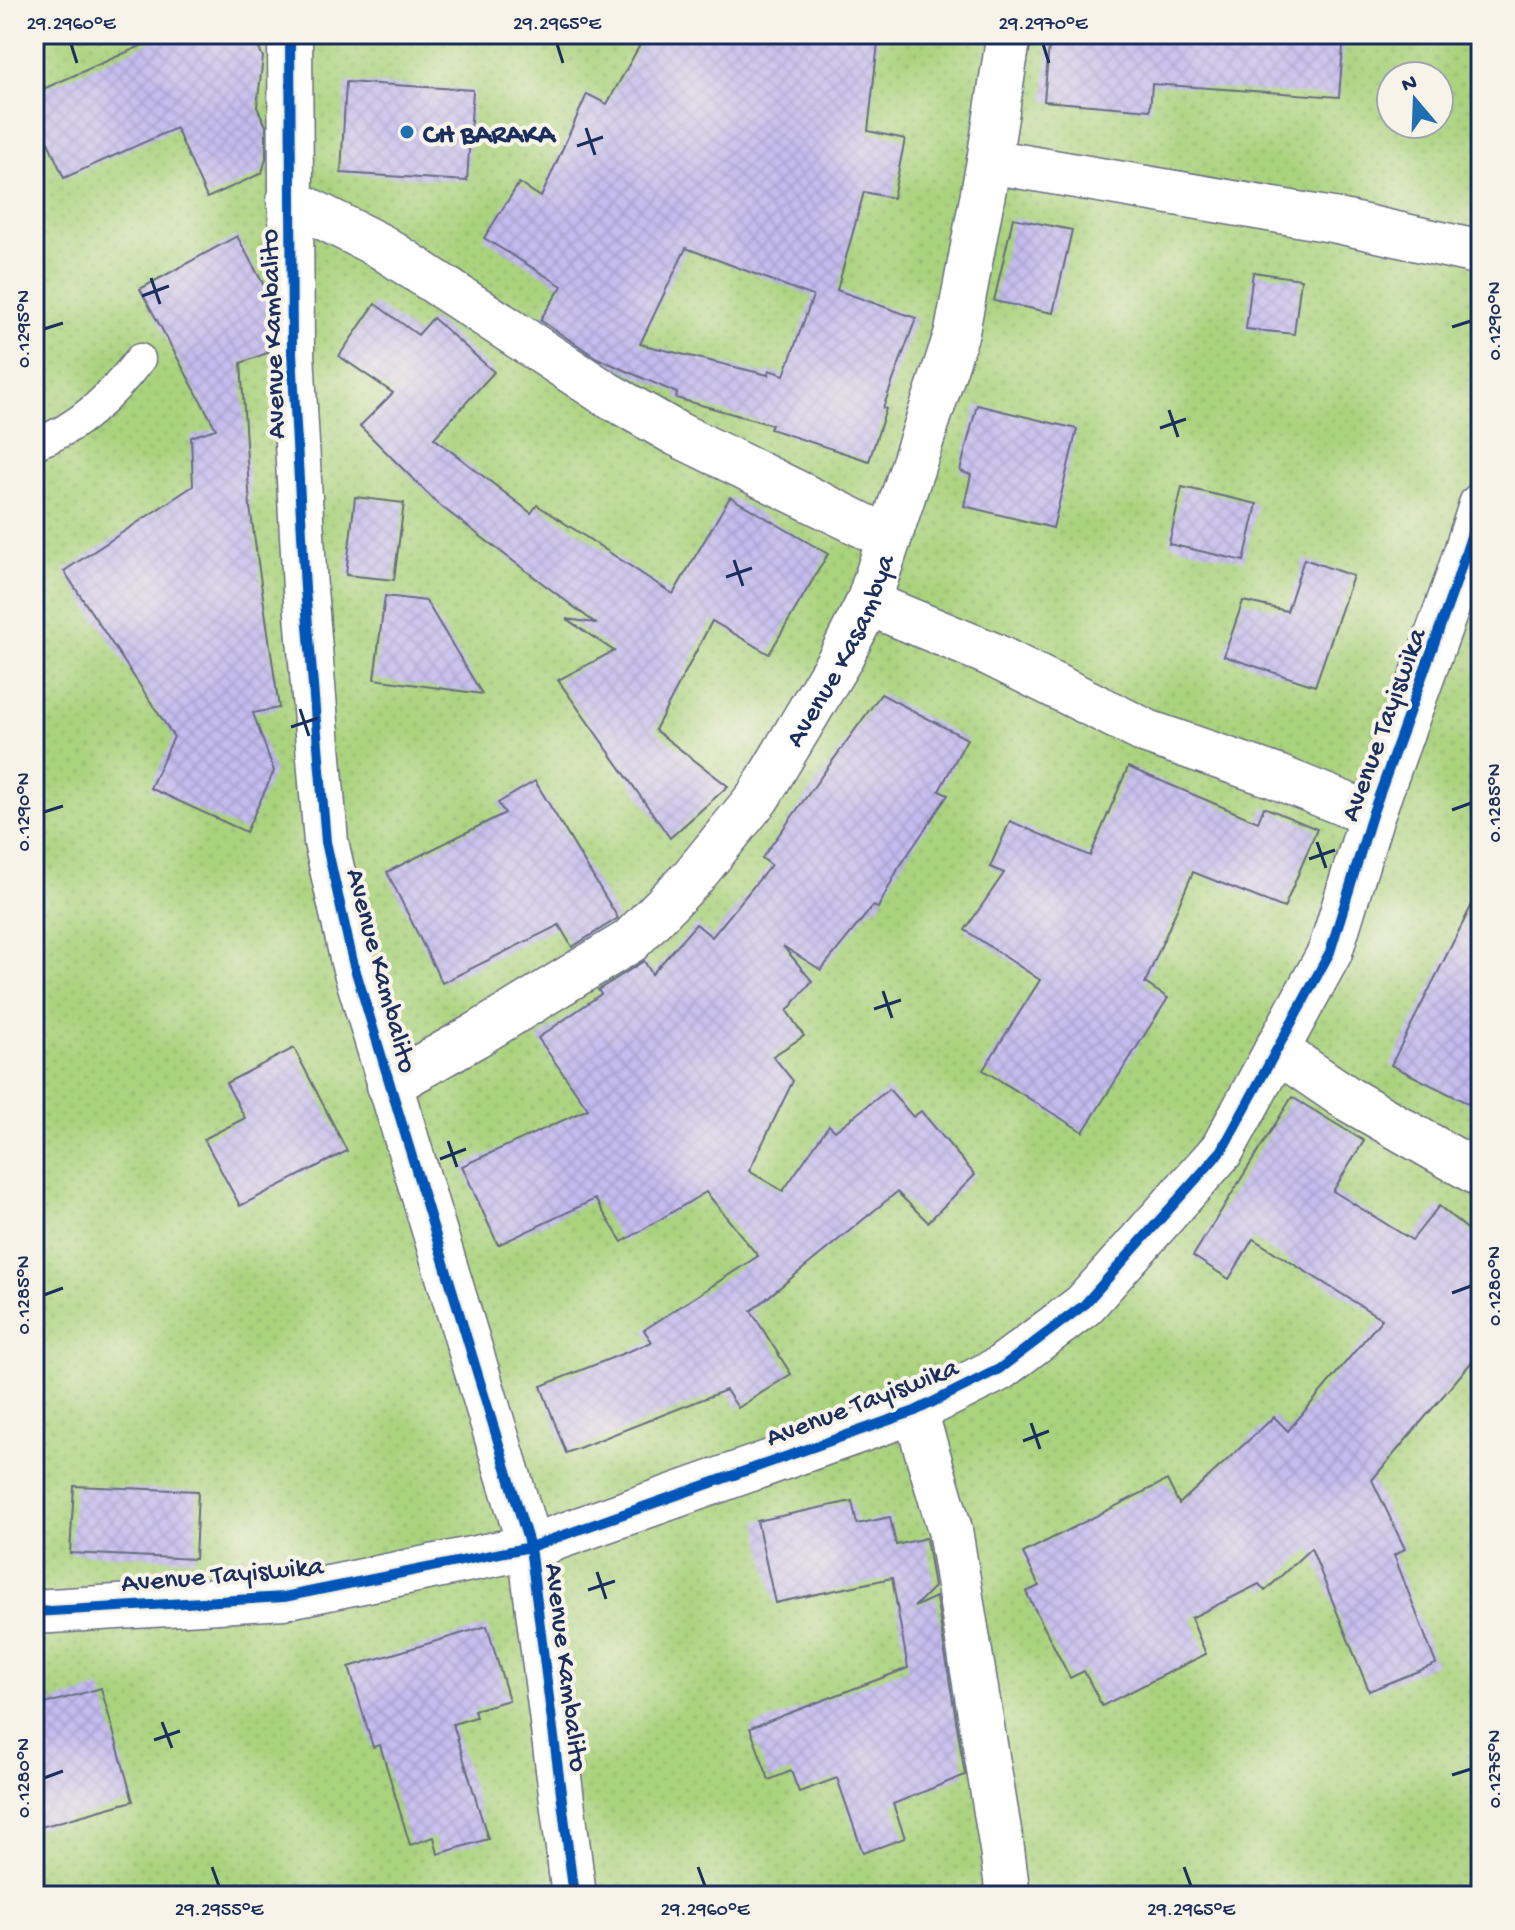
<svg xmlns="http://www.w3.org/2000/svg" width="1515" height="1930" viewBox="0 0 1515 1930" font-family="'Gochi Hand',sans-serif">
	<defs>
		<pattern id="park-dots" width="8" height="8" patternUnits="userSpaceOnUse" patternTransform="scale(2)"><rect width="8" height="8" fill="#aad37e"/><path d="M2 2h.1M6 6h.1" fill="none" stroke="#92b56f" stroke-width="1.8" stroke-linecap="round"/></pattern>
		<pattern id="building-cross-hatch" width="8" height="8" patternUnits="userSpaceOnUse" patternTransform="scale(2)"><rect width="8" height="8" fill="#c4bbee"/><path d="M0 0l8 8M0 8l8-8" fill="none" stroke="#a8a1ce"/></pattern>
	</defs>
	<rect width="100%" height="100%" fill="#f7f3e8"/>
	<filter id="ink" filterUnits="userSpaceOnUse"><feTurbulence type="fractalNoise" baseFrequency=".0125" numOctaves="2"/><feDisplacementMap in="SourceGraphic" scale="16" xChannelSelector="R" yChannelSelector="G"/><feConvolveMatrix kernelMatrix="1 2 1 2 8 2 1 2 1" color-interpolation-filters="sRGB"/></filter>
	<filter id="wash" filterUnits="userSpaceOnUse"><feTurbulence type="fractalNoise" baseFrequency=".006" numOctaves="4" result="noise"/><feDisplacementMap in="SourceGraphic" scale="32" xChannelSelector="R" yChannelSelector="G"/><feGaussianBlur stdDeviation="1.8" result="paint"/><feColorMatrix in="noise" values="0 0 0 0 0 0 0 0 0 0 0 0 0 0 0 0 0 1.4 0 .05"/><feComposite in="paint" operator="in"/></filter>
	<g filter="url(#wash)">
		<rect width="100%" height="100%" fill="#f3dcbe"/>
		<path fill="url(#park-dots)" stroke="#62816e" stroke-width="2" fill-rule="evenodd" d="M 34,34 L 1481,34 L 1481,1896 L 34,1896 ZM 1391,76 L 1439,76 L 1439,124 L 1391,124 Z"/>
		<g id="blocks">
			<g fill="url(#building-cross-hatch)" fill-rule="evenodd">
				<polygon points="168,34 252,34 263,57 257,107 266,126 266,158 262,173 207,198 176,128 64,178 34,111 34,93"/>
				<path d="M 646,34 L 879,34 L 868,131 L 905,139 L 893,198 L 864,192 L 837,290 L 916,318 L 883,408 L 886,409 L 869,461 L 770,429 L 772,425 L 676,398 L 677,393 L 597,358 L 540,320 L 562,286 L 484,238 L 519,183 L 541,197 L 587,94 L 607,104 ZM 686,248 L 813,296 L 784,375 L 769,370 L 768,375 L 640,344 Z"/>
				<polygon points="1050,34 1344,34 1339,97 1152,84 1150,110 1044,101"/>
				<polygon points="346,82 473,90 467,181 341,173"/>
				<polygon points="1013,218 1072,230 1053,313 994,301"/>
				<polygon points="237,236 267,291 267,353 241,363 250,507 279,708 253,713 274,771 246,832 150,788 174,737 64,571 193,486 191,437 216,429 140,289"/>
				<polygon points="1253,272 1301,279 1294,334 1246,329"/>
				<polygon points="375,304 418,335 433,318 494,372 434,438 531,513 537,505 673,594 730,497 828,554 769,654 712,621 655,730 728,786 670,838 558,680 614,651 566,619 595,623 438,504 360,426 393,393 339,356"/>
				<polygon points="977,405 1077,429 1053,528 964,506 971,475 960,471"/>
				<polygon points="1182,487 1257,504 1244,561 1169,544"/>
				<polygon points="355,497 404,503 394,580 346,575"/>
				<polygon points="1304,559 1353,576 1315,686 1224,656 1243,601 1287,611"/>
				<polygon points="385,596 426,601 482,694 374,679"/>
				<polygon points="881,694 967,739 939,791 948,795 898,869 878,908 873,906 821,970 783,946 812,981 787,1011 804,1036 773,1056 793,1081 749,1171 783,1191 829,1125 835,1131 889,1089 913,1117 921,1111 975,1175 928,1222 897,1192 751,1311 791,1374 738,1408 726,1390 566,1453 541,1386 652,1342 644,1330 758,1256 706,1192 622,1242 595,1199 498,1245 462,1166 588,1109 538,1038 601,994 598,990 644,961 652,974 696,924 712,937 771,865 762,858"/>
				<polygon points="1128,767 1258,822 1264,807 1317,829 1284,908 1193,872 1145,983 1168,998 1083,1132 983,1070 1040,980 965,930 1004,873 990,867 1010,821 1090,856"/>
				<polygon points="535,781 618,918 572,947 559,925 442,983 387,872 505,813 498,803"/>
				<polygon points="1481,887 1481,1110 1391,1065"/>
				<polygon points="294,1048 347,1151 240,1206 204,1139 245,1118 226,1083"/>
				<polygon points="1292,1097 1364,1141 1333,1191 1412,1240 1439,1206 1481,1240 1481,1351 1372,1480 1405,1549 1394,1555 1436,1664 1369,1691 1311,1548 1265,1591 1259,1584 1191,1618 1206,1654 1102,1706 1084,1671 1070,1678 1026,1592 1039,1586 1023,1553 1167,1480 1179,1504 1274,1417 1288,1431 1382,1319 1253,1239 1229,1279 1193,1256"/>
				<polygon points="74,1486 198,1491 195,1559 70,1553"/>
				<polygon points="852,1501 857,1524 890,1517 896,1545 926,1538 934,1587 914,1607 936,1597 965,1775 893,1804 905,1838 863,1853 837,1778 799,1792 791,1771 769,1780 750,1728 908,1668 892,1578 775,1603 757,1521"/>
				<polygon points="487,1626 509,1700 474,1710 476,1717 453,1724 488,1839 438,1854 434,1837 410,1845 380,1745 373,1747 349,1667"/>
				<polygon points="101,1688 133,1801 34,1829 34,1707"/>
			</g>
		</g>
	</g>
	<g filter="url(#ink)">
		<use href="#blocks" fill-opacity="0" stroke="#676c80" stroke-width="2"/>
		<g fill="none" stroke-linecap="round" stroke-linejoin="round">
			<defs>
				<path id="service" d="M 34,444 C 79,429 112,395 140,359"/>
				<g id="minor">
					<polyline points="290,34 292,353 305,589 326,842 353,962 530,1547 574,1896"/>
					<polyline points="989,161 1338,221 1481,253"/>
					<polyline points="289,200 382,247 605,393 677,434 889,538"/>
					<polyline points="868,603 991,654 1147,732 1275,776 1372,815"/>
					<polyline points="1276,1050 1348,1099 1481,1175"/>
					<path id="s1" d="M 389,1085 L 475,1036 L 630,941 L 692,878 L 758,797 L 840,659 L 868,603 L 957,332 L 989,161 L 1009,34"/>
					<polyline points="915,1411 950,1530 1002,1849 1008,1896"/>
					<polyline points="34,1612 284,1597 530,1547 915,1411 999,1369 1084,1305 1222,1150 1330,952 1372,815 1456,583 1481,505"/>
				</g>
			</defs>
			<use href="#service" stroke="#676c80" stroke-width="33"/>
			<use href="#minor" stroke="#676c80" stroke-width="47"/>
			<use href="#service" stroke="#fff" stroke-width="30"/>
			<use href="#minor" stroke="#fff" stroke-width="44"/>
			<defs>
				<g id="cycleway">
					<polyline points="290,34 292,353 305,589 326,842 353,962 530,1547 574,1896"/>
					<polyline points="34,1612 284,1597 530,1547 915,1411 999,1369 1084,1305 1222,1150 1330,952 1372,815 1456,583 1481,505"/>
				</g>
			</defs>
			<use href="#cycleway" stroke="#f7f3e8" stroke-width="15"/>
			<use href="#cycleway" stroke="#0057b8" stroke-width="10"/>
		</g>
	</g>
	<path fill="none" stroke="#1b2f5e" stroke-width="3" d="M 71,44 L 77,63M 557,44 L 563,63M 1043,44 L 1049,63M 586,128 L 595,155M 577,146 L 603,137M 151,278 L 160,304M 142,296 L 169,286M 1452,327 L 1471,321M 44,329 L 63,323M 1169,410 L 1178,437M 1160,428 L 1186,419M 734,560 L 743,586M 726,577 L 752,568M 300,709 L 309,736M 291,727 L 318,718M 1452,810 L 1471,803M 44,812 L 63,806M 1317,842 L 1326,868M 1309,859 L 1335,850M 883,991 L 892,1018M 874,1009 L 901,1000M 448,1141 L 457,1167M 440,1159 L 466,1149M 1452,1293 L 1471,1286M 44,1295 L 63,1288M 1031,1423 L 1040,1449M 1023,1441 L 1049,1431M 597,1572 L 606,1599M 588,1590 L 615,1581M 162,1722 L 172,1748M 154,1740 L 180,1731M 1452,1775 L 1471,1769M 44,1778 L 63,1771M 212,1867 L 219,1886M 698,1867 L 705,1886M 1184,1867 L 1191,1886"/>
	<circle fill="#1f6fb2" stroke="#f7f3e8" stroke-width="3" cx="407" cy="132" r="8"/>
	<g text-anchor="middle" stroke-width="8" stroke-linejoin="round" paint-order="stroke">
		<g font-size="28" font-weight="bold" fill="#1b2f5e" stroke="#f7f3e8" text-anchor="start">
			<text x="423" y="142">CH BARAKA</text>
		</g>
		<g font-size="28" fill="#1b2f5e" stroke="#f7f3e8">
			<text transform="translate(270 334) rotate(-92)" y="10">Avenue Kambalito</text>
			<text dy="10" stroke="none"><textPath href="#s1" startOffset="642">Avenue Kasambya</textPath></text>
			<text transform="translate(1381 724) rotate(-70)" y="10">Avenue Tayiswika</text>
			<text transform="translate(384 970) rotate(75)" y="10">Avenue Kambalito</text>
			<text transform="translate(861 1400) rotate(-21)" y="10">Avenue Tayiswika</text>
			<text transform="translate(222 1572) rotate(-5)" y="10">Avenue Tayiswika</text>
			<text transform="translate(569 1667) rotate(83)" y="10">Avenue Kambalito</text>
		</g>
	</g>
	<rect width="1515" height="1930" fill="none" stroke="#f7f3e8" stroke-width="88"/>
	<g transform="translate(1415 100) rotate(341)"><circle r="38" fill="#f7f3e8" stroke="#9fa5b1" stroke-width="2"/>
	<path d="M0-6L14 30L0 20L-14 30Z" fill="#1f6fb2"/>
	<text y="-12" font-size="22" font-weight="bold" text-anchor="middle" fill="#1b2f5e">N</text>
	</g>
	<rect x="44" y="44" width="1427" height="1842" fill="none" stroke="#1b2f5e" stroke-width="3"/>
	<g font-size="20" text-anchor="middle" fill="#1b2f5e">
		<text x="71" y="29">29.2960°E</text>
		<text x="557" y="29">29.2965°E</text>
		<text x="1043" y="29">29.2970°E</text>
		<text transform="translate(1493 321) rotate(-90)" y="7">0.1290°N</text>
		<text transform="translate(22 329) rotate(-90)" y="7">0.1295°N</text>
		<text transform="translate(1493 803) rotate(-90)" y="7">0.1285°N</text>
		<text transform="translate(22 812) rotate(-90)" y="7">0.1290°N</text>
		<text transform="translate(1493 1286) rotate(-90)" y="7">0.1280°N</text>
		<text transform="translate(22 1295) rotate(-90)" y="7">0.1285°N</text>
		<text transform="translate(1493 1769) rotate(-90)" y="7">0.1275°N</text>
		<text transform="translate(22 1778) rotate(-90)" y="7">0.1280°N</text>
		<text x="219" y="1915">29.2955°E</text>
		<text x="705" y="1915">29.2960°E</text>
		<text x="1191" y="1915">29.2965°E</text>
	</g>
</svg>
